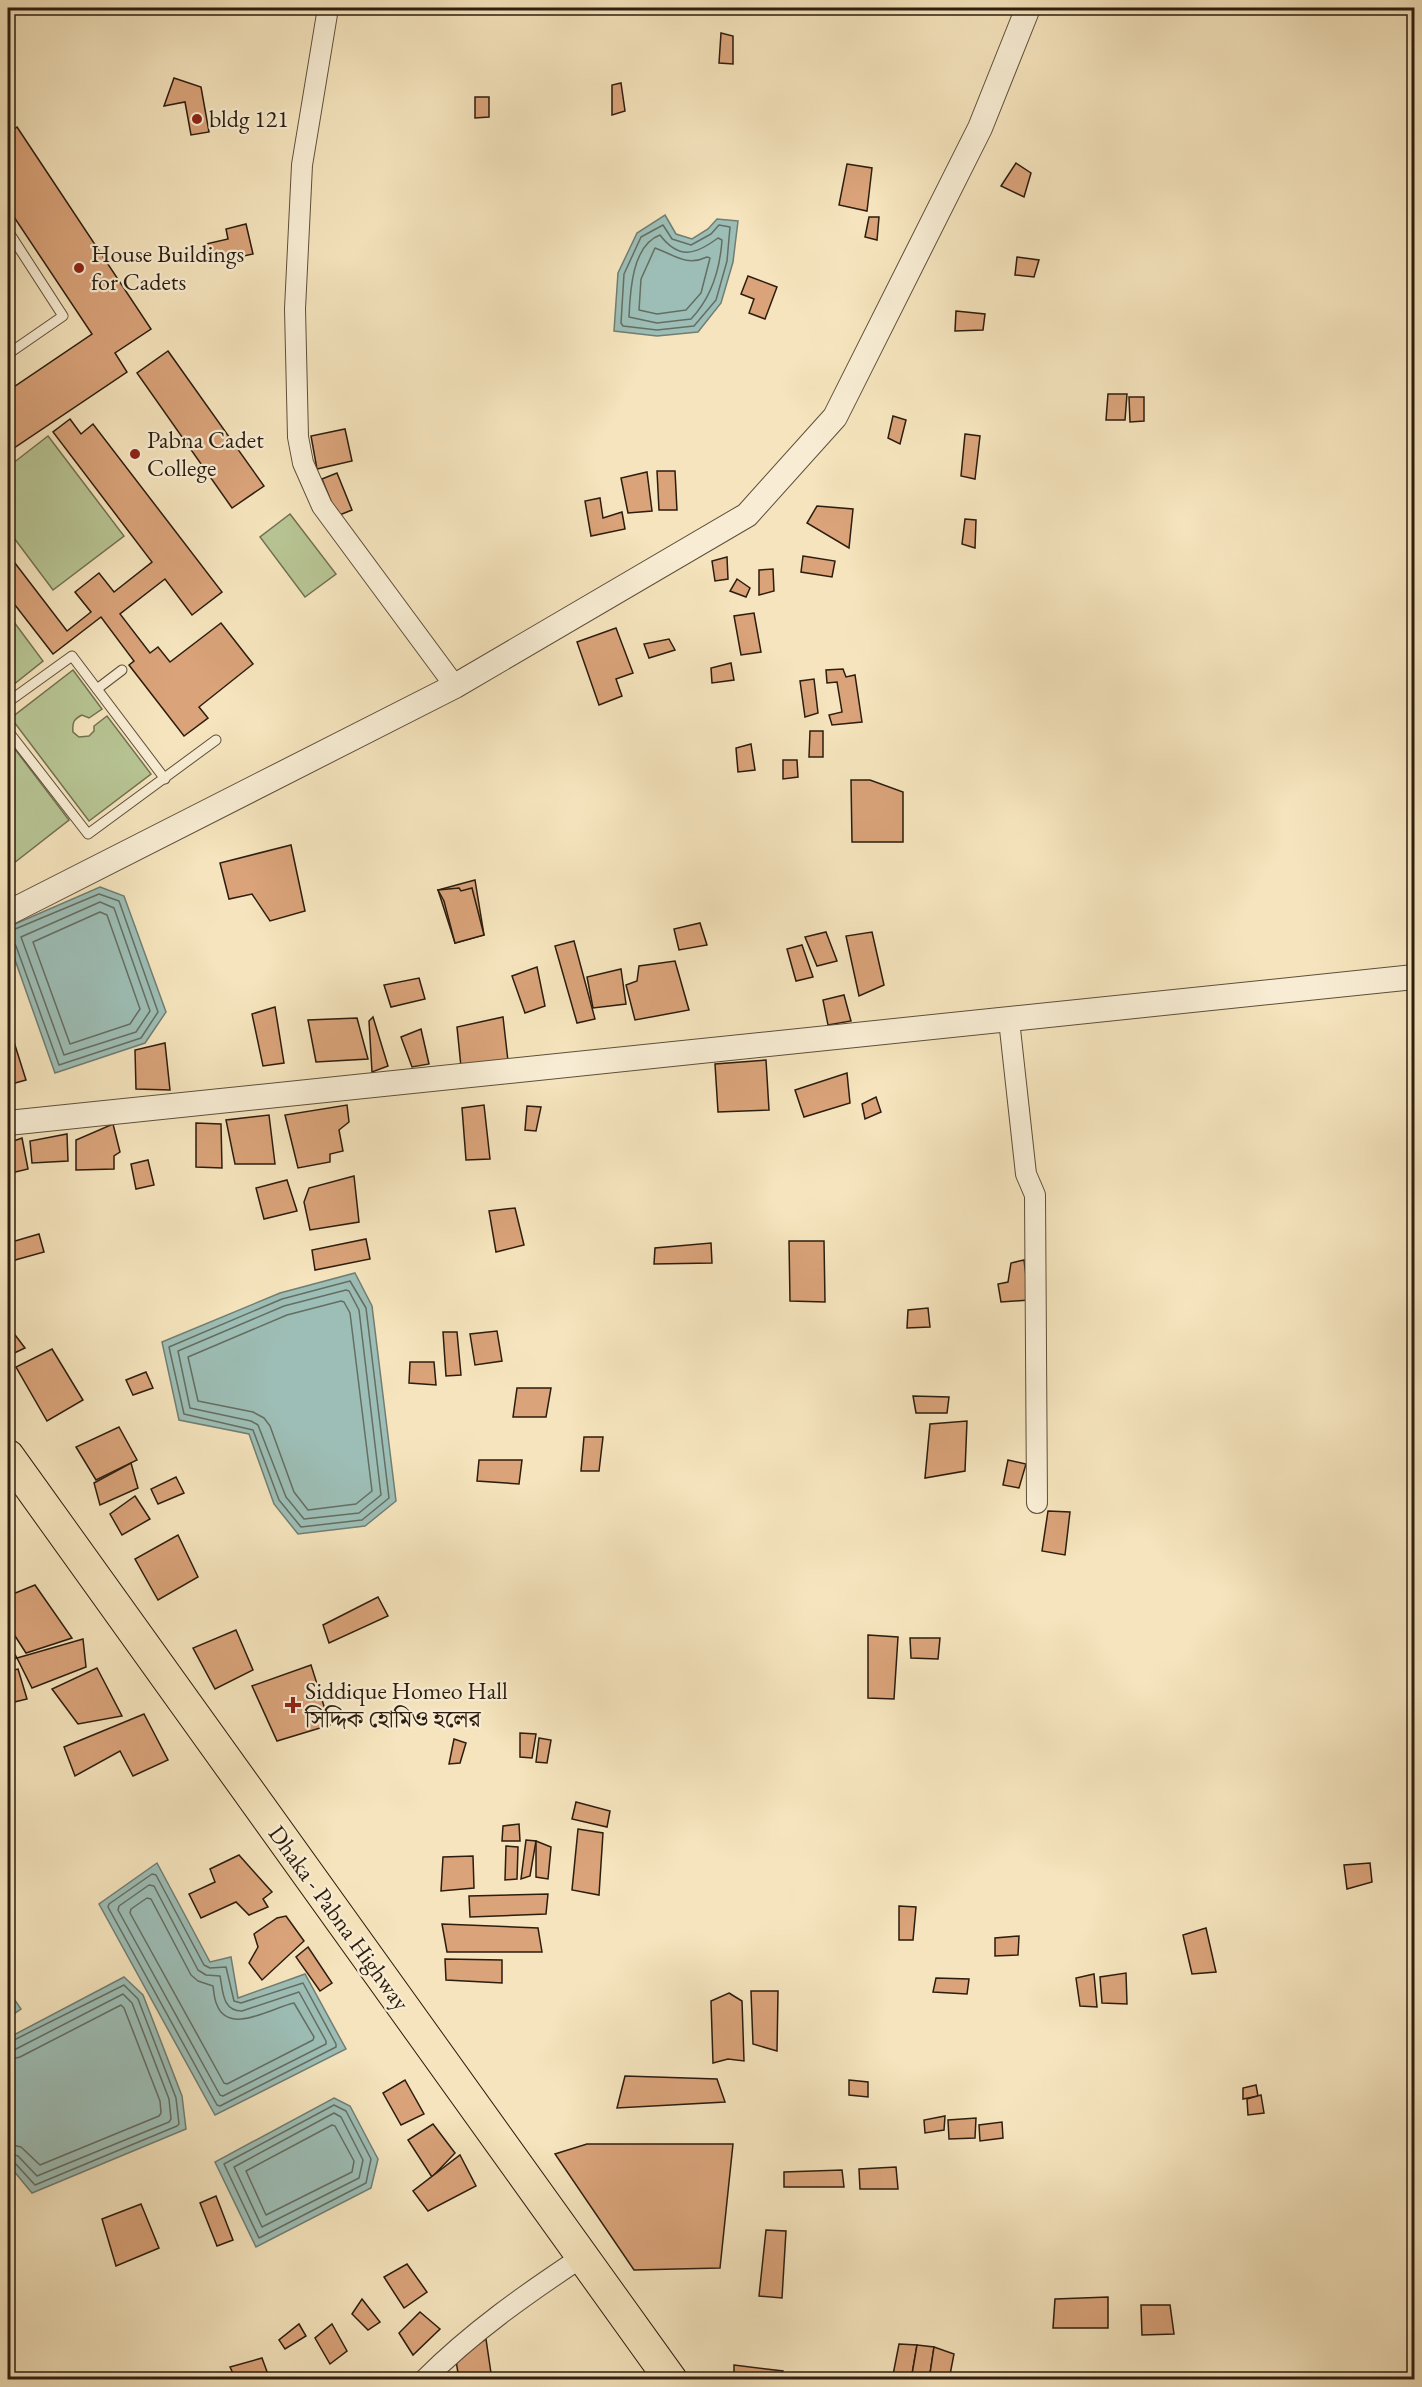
<svg xmlns="http://www.w3.org/2000/svg" width="1422" height="2387" viewBox="0 0 1422 2387" font-family="'EB Garamond','Noto Serif Bengali',serif">
	<rect width="100%" height="100%" fill="#f5e4bd"/>
	<filter id="stains"><feTurbulence type="fractalNoise" baseFrequency=".00333" numOctaves="4"/><feColorMatrix values="0 0 0 0 .2 0 0 0 0 .09 0 0 0 0 .02 0 0 0 .5 -.17"/></filter>
	<radialGradient id="worn" r=".72"><stop offset=".6" stop-color="#630" stop-opacity="0"/><stop offset="1" stop-color="#630" stop-opacity=".3"/></radialGradient>
	<g fill="#b8c594" stroke="#727151" stroke-width="1.5">
		<polygon points="48,436 124,536 53,590 8,530 8,467"/>
		<polygon points="290,514 336,574 305,597 260,537"/>
		<polygon points="8,614 43,661 8,689"/>
		<path d="M 73,670 L 102,709 L 89,718 L 82,715 C 74,719 72,722 73,732 L 79,737 L 89,736 L 94,731 L 94,726 L 107,716 L 151,774 L 89,821 L 11,718 Z"/>
		<polygon points="8,740 69,820 14,863 8,855"/>
	</g>
	<g fill="#9dbeb6" stroke="#707e73" stroke-width="1.5">
		<polygon points="665,215 676,234 692,239 708,229 717,219 738,221 733,262 721,303 698,332 657,336 614,331 618,273 637,233"/>
		<polygon points="100,887 124,896 166,1012 145,1043 55,1073 8,940 8,927"/>
		<polygon points="355,1273 372,1306 396,1501 365,1526 298,1534 274,1504 249,1434 179,1420 162,1342 280,1293"/>
		<polygon points="157,1863 210,1962 231,1957 238,1998 305,1974 346,2049 215,2115 99,1904"/>
		<polygon points="124,1977 143,1995 182,2096 186,2129 32,2193 8,2164 8,2038"/>
		<polygon points="8,1990 21,2009 8,2018"/>
		<polygon points="334,2098 350,2106 378,2159 371,2188 256,2247 215,2162"/>
	</g>
	<g fill="none" stroke-linecap="round" stroke-linejoin="round">
		<g stroke="#646e62" stroke-width="1.5">
			<polygon points="663,225 672,239 691,245 711,234 719,225 730,227 727,261 716,300 694,326 657,330 623,326 621,323 624,274 641,237"/>
			<path d="M 660,235 C 679,260 695,255 718,238 L 722,240 C 720,269 711,298 691,319 L 657,323 L 629,317 C 630,292 632,245 660,235 Z"/>
			<path d="M 655,248 C 673,254 686,267 707,257 L 710,258 L 701,293 L 686,310 L 657,314 L 639,310 L 641,279 Z"/>
			<polygon points="100,902 114,908 150,1011 136,1032 64,1055 21,937"/>
			<polygon points="100,912 107,915 140,1009 130,1024 70,1044 33,942"/>
			<polyline points="8,932 99,894 119,901 158,1012 141,1038 59,1065 16,946 13,942 8,942"/>
			<polygon points="350,1281 366,1308 389,1498 362,1520 301,1527 279,1500 253,1430 184,1414 169,1347 282,1299"/>
			<polygon points="346,1290 349,1291 359,1310 381,1495 359,1513 304,1519 286,1497 258,1425 251,1421 190,1408 178,1351 284,1306"/>
			<polygon points="341,1301 344,1302 350,1313 372,1491 356,1504 308,1510 294,1492 270,1426 264,1418 253,1412 198,1401 188,1357 287,1315"/>
			<polygon points="152,1874 156,1875 204,1965 210,1968 226,1967 234,2001 241,2003 303,1983 336,2044 336,2047 220,2106 217,2105 108,1907 109,1904"/>
			<path d="M 149,1885 L 154,1886 L 198,1970 L 206,1975 L 220,1976 C 223,1991 222,2011 242,2011 L 299,1992 L 326,2041 L 326,2044 L 223,2096 L 220,2095 L 118,1910 L 119,1906 Z"/>
			<path d="M 147,1898 L 151,1899 L 191,1975 L 198,1981 L 213,1986 C 214,1992 214,1999 217,2005 C 229,2036 273,2007 294,2003 L 314,2037 L 313,2040 L 227,2084 L 224,2083 L 130,1913 L 131,1909 Z"/>
			<polyline points="8,2043 124,1985 138,1999 176,2098 179,2124 177,2126 35,2185 14,2162 8,2160"/>
			<polyline points="8,2051 16,2049 123,1994 132,2003 169,2099 171,2119 169,2122 37,2176 18,2156 8,2153"/>
			<polyline points="8,2060 20,2057 121,2005 124,2008 160,2101 161,2113 159,2116 40,2165 21,2147 8,2144"/>
			<polygon points="334,2105 346,2111 371,2159 366,2183 259,2238 224,2164"/>
			<polygon points="334,2113 341,2117 363,2160 359,2178 262,2227 234,2167"/>
			<polygon points="332,2125 335,2126 354,2161 352,2172 266,2215 246,2171"/>
		</g>
	</g>
	<g fill="#daa37a" stroke="#2c1d0e" stroke-width="1.5">
		<polygon points="721,33 733,36 733,64 719,63"/>
		<polygon points="174,78 201,87 209,132 191,135 185,102 164,106"/>
		<polygon points="621,83 625,111 612,115 612,85"/>
		<polygon points="475,97 489,97 489,117 475,118"/>
		<polygon points="17,127 151,329 115,353 127,372 8,452 8,391 92,334 8,208 8,134"/>
		<polygon points="1016,163 1031,173 1024,197 1001,186"/>
		<polygon points="847,164 872,168 867,211 839,205"/>
		<polygon points="869,217 879,217 877,240 865,237"/>
		<polygon points="246,224 253,254 211,263 206,244 228,239 226,229"/>
		<polygon points="1017,257 1039,260 1034,277 1015,275"/>
		<polygon points="748,276 777,287 765,319 749,313 754,299 741,294"/>
		<polygon points="956,311 985,314 983,330 955,331"/>
		<polygon points="168,351 264,486 232,508 137,373"/>
		<polygon points="1108,394 1127,394 1125,420 1106,420"/>
		<polygon points="1129,397 1144,397 1144,421 1130,422"/>
		<polygon points="893,416 906,420 900,444 888,438"/>
		<polygon points="70,419 81,434 93,424 222,592 192,615 165,579 120,614 150,653 158,647 170,662 221,623 253,664 199,707 208,718 184,736 129,665 134,661 101,617 53,654 8,596 8,554 67,631 91,612 75,592 99,573 114,592 152,562 53,432"/>
		<polygon points="345,429 352,461 317,469 311,436"/>
		<polygon points="965,434 980,436 975,479 961,476"/>
		<polygon points="657,471 675,471 677,510 659,510"/>
		<polygon points="647,472 652,511 628,513 621,478"/>
		<polygon points="337,473 352,510 337,516 322,479"/>
		<polygon points="600,498 603,518 622,512 625,529 591,536 585,501"/>
		<polygon points="817,506 853,509 849,548 807,523"/>
		<polygon points="965,519 976,520 975,548 962,544"/>
		<polygon points="803,556 835,561 832,577 801,572"/>
		<polygon points="727,557 728,579 715,581 712,561"/>
		<polygon points="773,569 774,591 759,595 759,570"/>
		<polygon points="737,579 750,588 746,597 730,591"/>
		<polygon points="754,613 761,652 741,655 734,616"/>
		<polygon points="616,628 633,673 616,679 622,696 599,705 577,642"/>
		<polygon points="669,639 675,650 649,658 644,644"/>
		<polygon points="731,663 734,680 712,683 711,668"/>
		<polygon points="843,669 846,677 855,675 862,722 832,725 829,715 842,712 837,682 827,683 826,670"/>
		<polygon points="814,679 818,713 805,717 800,681"/>
		<polygon points="810,731 823,731 823,757 809,757"/>
		<polygon points="751,744 755,770 738,772 736,748"/>
		<polygon points="783,760 797,760 798,777 783,779"/>
		<polygon points="851,780 870,780 903,792 903,842 852,842"/>
		<polygon points="291,845 305,911 270,921 252,894 229,899 220,863"/>
		<polygon points="475,880 484,935 455,943 438,890"/>
		<polygon points="459,888 461,891 472,888 484,935 455,943 444,901 438,890"/>
		<polygon points="700,923 707,945 679,950 674,929"/>
		<polygon points="826,932 837,961 817,966 805,937"/>
		<polygon points="872,932 884,985 859,996 846,936"/>
		<polygon points="574,941 595,1019 577,1023 555,946"/>
		<polygon points="802,945 813,977 796,981 787,949"/>
		<polygon points="675,961 689,1010 635,1020 626,985 637,981 639,966"/>
		<polygon points="537,967 545,1006 525,1013 512,976"/>
		<polygon points="621,969 626,1004 593,1008 587,977"/>
		<polygon points="419,978 425,999 391,1007 384,985"/>
		<polygon points="844,995 851,1021 828,1025 823,1000"/>
		<polygon points="275,1007 284,1063 263,1066 252,1014"/>
		<polygon points="373,1017 388,1066 372,1072 369,1021"/>
		<polygon points="503,1017 508,1061 461,1067 457,1027"/>
		<polygon points="357,1018 368,1059 316,1062 308,1020"/>
		<polygon points="8,1023 26,1080 8,1085"/>
		<polygon points="421,1029 429,1064 412,1067 401,1037"/>
		<polygon points="165,1043 170,1090 136,1089 135,1050"/>
		<polygon points="766,1060 769,1110 718,1112 715,1064"/>
		<polygon points="847,1073 850,1103 804,1117 795,1090"/>
		<polygon points="876,1097 881,1112 865,1119 862,1104"/>
		<polygon points="347,1105 349,1122 339,1130 343,1151 330,1154 330,1162 298,1168 285,1115"/>
		<polygon points="484,1105 490,1159 466,1160 462,1108"/>
		<polygon points="527,1106 541,1107 536,1131 525,1130"/>
		<polygon points="269,1115 275,1164 235,1164 226,1120"/>
		<polygon points="196,1123 221,1124 222,1168 196,1167"/>
		<polygon points="113,1124 120,1152 114,1156 114,1169 76,1170 76,1140"/>
		<polygon points="67,1134 68,1161 32,1163 30,1141"/>
		<polygon points="22,1138 28,1169 11,1173 8,1143"/>
		<polygon points="148,1160 154,1185 136,1189 131,1164"/>
		<polygon points="354,1176 359,1222 310,1230 304,1202 309,1188"/>
		<polygon points="287,1180 297,1211 264,1219 256,1188"/>
		<polygon points="515,1208 524,1245 496,1252 489,1211"/>
		<polygon points="39,1234 44,1252 8,1262 8,1243"/>
		<polygon points="366,1239 370,1259 315,1270 312,1250"/>
		<polygon points="789,1241 824,1241 825,1302 790,1301"/>
		<polygon points="711,1243 712,1263 654,1264 655,1248"/>
		<polygon points="1024,1260 1029,1300 1001,1302 998,1284 1008,1282 1011,1263"/>
		<polygon points="928,1308 930,1327 907,1328 908,1310"/>
		<polygon points="9,1327 25,1348 8,1356 8,1328"/>
		<polygon points="497,1331 502,1361 475,1365 470,1334"/>
		<polygon points="443,1332 457,1332 461,1375 446,1376"/>
		<polygon points="52,1349 83,1400 47,1421 16,1367"/>
		<polygon points="410,1362 434,1362 436,1385 409,1383"/>
		<polygon points="146,1372 153,1388 133,1395 126,1380"/>
		<polygon points="517,1388 551,1388 546,1417 513,1417"/>
		<polygon points="913,1396 949,1397 947,1413 916,1413"/>
		<polygon points="967,1421 965,1471 925,1478 930,1424"/>
		<polygon points="119,1427 137,1460 96,1480 76,1447"/>
		<polygon points="584,1437 603,1437 599,1471 581,1471"/>
		<polygon points="479,1460 522,1460 519,1484 477,1481"/>
		<polygon points="1008,1460 1026,1464 1019,1488 1003,1485"/>
		<polygon points="131,1463 138,1488 100,1505 94,1483"/>
		<polygon points="176,1477 184,1493 158,1504 151,1489"/>
		<polygon points="135,1496 150,1519 122,1535 110,1514"/>
		<polygon points="1048,1511 1070,1512 1065,1555 1042,1551"/>
		<polygon points="8,1522 13,1523 11,1533 8,1532"/>
		<polygon points="178,1535 198,1577 158,1600 135,1559"/>
		<polygon points="35,1585 72,1638 26,1653 8,1625 8,1596"/>
		<polygon points="378,1597 388,1616 329,1643 323,1625"/>
		<polygon points="236,1630 253,1670 215,1689 193,1648"/>
		<polygon points="868,1635 898,1637 894,1699 868,1698"/>
		<polygon points="910,1638 940,1638 938,1659 911,1658"/>
		<polygon points="83,1639 86,1667 32,1688 17,1658"/>
		<polygon points="8,1642 17,1658 8,1661"/>
		<polygon points="311,1665 330,1725 277,1741 252,1686"/>
		<polygon points="97,1668 122,1716 78,1724 52,1689"/>
		<polygon points="18,1669 27,1699 10,1703 8,1697 8,1671"/>
		<polygon points="144,1714 168,1760 133,1776 120,1751 75,1776 64,1747"/>
		<polygon points="520,1733 536,1734 532,1758 520,1757"/>
		<polygon points="539,1738 551,1740 547,1763 536,1762"/>
		<polygon points="454,1739 466,1743 460,1763 449,1764"/>
		<polygon points="576,1802 610,1811 607,1827 572,1819"/>
		<polygon points="519,1824 520,1841 502,1841 503,1826"/>
		<polygon points="578,1829 603,1833 599,1895 572,1890"/>
		<polygon points="526,1840 536,1841 530,1876 521,1879"/>
		<polygon points="536,1841 551,1847 548,1879 536,1877"/>
		<polygon points="506,1846 518,1847 517,1879 505,1880"/>
		<polygon points="239,1855 272,1892 263,1899 268,1907 249,1915 236,1902 201,1918 189,1894 215,1882 210,1869"/>
		<polygon points="473,1856 474,1888 441,1891 443,1857"/>
		<polygon points="1370,1863 1372,1882 1347,1889 1344,1865"/>
		<polygon points="548,1894 546,1914 470,1917 469,1896"/>
		<polygon points="899,1906 916,1907 913,1940 899,1940"/>
		<polygon points="286,1916 304,1941 262,1980 249,1963 258,1947 254,1934 277,1918"/>
		<polygon points="442,1924 538,1928 542,1952 447,1952"/>
		<polygon points="1206,1928 1216,1972 1192,1974 1183,1935"/>
		<polygon points="1019,1936 1018,1955 995,1956 995,1938"/>
		<polygon points="308,1947 332,1983 320,1991 296,1957"/>
		<polygon points="445,1959 502,1960 502,1983 446,1980"/>
		<polygon points="1126,1973 1127,2004 1102,2003 1100,1977"/>
		<polygon points="1094,1974 1097,2007 1080,2006 1076,1978"/>
		<polygon points="936,1978 969,1979 967,1994 933,1992"/>
		<polygon points="751,1991 778,1991 777,2051 753,2044"/>
		<polygon points="729,1993 742,2001 744,2061 728,2059 713,2063 711,2001"/>
		<polygon points="625,2076 717,2079 725,2102 617,2108"/>
		<polygon points="405,2080 424,2114 401,2125 383,2093"/>
		<polygon points="849,2080 868,2082 868,2097 849,2095"/>
		<polygon points="1256,2085 1258,2096 1243,2099 1243,2088"/>
		<polygon points="1261,2095 1264,2113 1248,2115 1247,2099"/>
		<polygon points="945,2116 944,2130 925,2133 924,2120"/>
		<polygon points="976,2118 975,2138 949,2139 948,2120"/>
		<polygon points="1002,2122 1003,2138 980,2141 979,2125"/>
		<polygon points="433,2124 455,2153 432,2177 408,2140"/>
		<polygon points="587,2144 733,2144 720,2268 634,2270 555,2154"/>
		<polygon points="460,2155 476,2186 428,2211 413,2191"/>
		<polygon points="896,2167 898,2189 860,2189 859,2169"/>
		<polygon points="842,2170 844,2187 784,2187 784,2172"/>
		<polygon points="216,2196 233,2240 217,2246 200,2203"/>
		<polygon points="141,2204 159,2248 116,2266 102,2219"/>
		<polygon points="766,2230 786,2231 782,2298 759,2296"/>
		<polygon points="407,2264 427,2292 404,2308 384,2277"/>
		<polygon points="1108,2297 1108,2328 1053,2328 1055,2299"/>
		<polygon points="362,2299 380,2322 368,2330 352,2314"/>
		<polygon points="1141,2305 1170,2305 1174,2334 1142,2335"/>
		<polygon points="420,2312 440,2329 413,2355 399,2333"/>
		<polygon points="299,2324 306,2336 285,2349 279,2340"/>
		<polygon points="332,2324 347,2351 330,2364 315,2338"/>
		<polygon points="486,2339 492,2380 459,2380 456,2360"/>
		<polygon points="899,2344 917,2345 911,2380 892,2380"/>
		<polygon points="917,2345 934,2347 929,2380 911,2380"/>
		<polygon points="934,2347 954,2354 949,2380 929,2380"/>
		<polygon points="262,2358 269,2377 236,2380 230,2367"/>
		<polygon points="734,2365 783,2371 782,2380 734,2379"/>
	</g>
	<g fill="none" stroke-linecap="round" stroke-linejoin="round">
		<defs>
			<g id="service">
				<polyline points="8,231 63,316 8,354"/>
				<polyline points="97,689 122,670"/>
				<polyline points="8,702 72,656 165,779"/>
				<polyline points="8,731 88,834 216,740"/>
			</g>
			<g id="minor">
				<polyline points="328,8 302,165 295,309 298,437 303,463 322,506 455,686"/>
				<polyline points="1009,1020 1026,1174 1035,1195 1037,1503"/>
				<path d="M 424,2380 C 472,2332 526,2294 582,2257"/>
			</g>
			<g id="tertiary">
				<polyline points="8,913 455,686 747,515 835,417 980,128 1028,8"/>
				<polyline points="8,1123 1414,977"/>
			</g>
			<polyline id="trunk" points="8,1456 671,2380"/>
		</defs>
		<use href="#service" stroke="#5e4f3a" stroke-width="11"/>
		<use href="#minor" stroke="#5e4f3a" stroke-width="22"/>
		<use href="#tertiary" stroke="#5e4f3a" stroke-width="26"/>
		<use href="#trunk" stroke="#2c1d0e" stroke-width="34"/>
		<use href="#service" stroke="#f8edd4" stroke-width="9"/>
		<use href="#minor" stroke="#f8edd4" stroke-width="20"/>
		<use href="#tertiary" stroke="#f8edd4" stroke-width="24"/>
		<use href="#trunk" stroke="#f5e4bd" stroke-width="32"/>
	</g>
	<g fill="#8f2418" stroke="#f8edd4" stroke-width="2">
		<circle cx="197" cy="119" r="6"/>
		<circle cx="79" cy="268" r="6"/>
		<circle cx="135" cy="454" r="6"/>
		<path d="M290 1696h6v6h6v6h-6v6h-6v-6h-6v-6h6z"/>
	</g>
	<g text-anchor="middle" stroke-width="4.5" stroke-linejoin="round" paint-order="stroke">
		<g font-size="24" fill="#2c1d0e" stroke="#f8edd4" text-anchor="start">
			<text x="209" y="127">bldg 121</text>
			<text x="91" y="262">House Buildings<tspan x="91" dy="28">for Cadets</tspan></text>
			<text x="147" y="448">Pabna Cadet<tspan x="147" dy="28">College</tspan></text>
			<text x="305" y="1699">Siddique Homeo Hall<tspan x="305" dy="28">সিদ্দিক হোমিও হলের</tspan></text>
		</g>
		<g font-size="24" fill="#2c1d0e" stroke="#f8edd4">
			<text transform="translate(339 1918) rotate(54)" y="8">Dhaka - Pabna Highway</text>
		</g>
	</g>
	<rect width="1422" height="2387" fill="none" stroke="#f5e4bd" stroke-width="30"/>
	<rect x="9" y="9" width="1404" height="2369" fill="none" stroke="#2c1d0e" stroke-width="3"/>
	<rect x="15" y="15" width="1392" height="2357" fill="none" stroke="#2c1d0e" stroke-width="1.5"/>
	<rect width="100%" height="100%" filter="url(#stains)"/>
	<rect width="100%" height="100%" fill="url(#worn)"/>
</svg>
